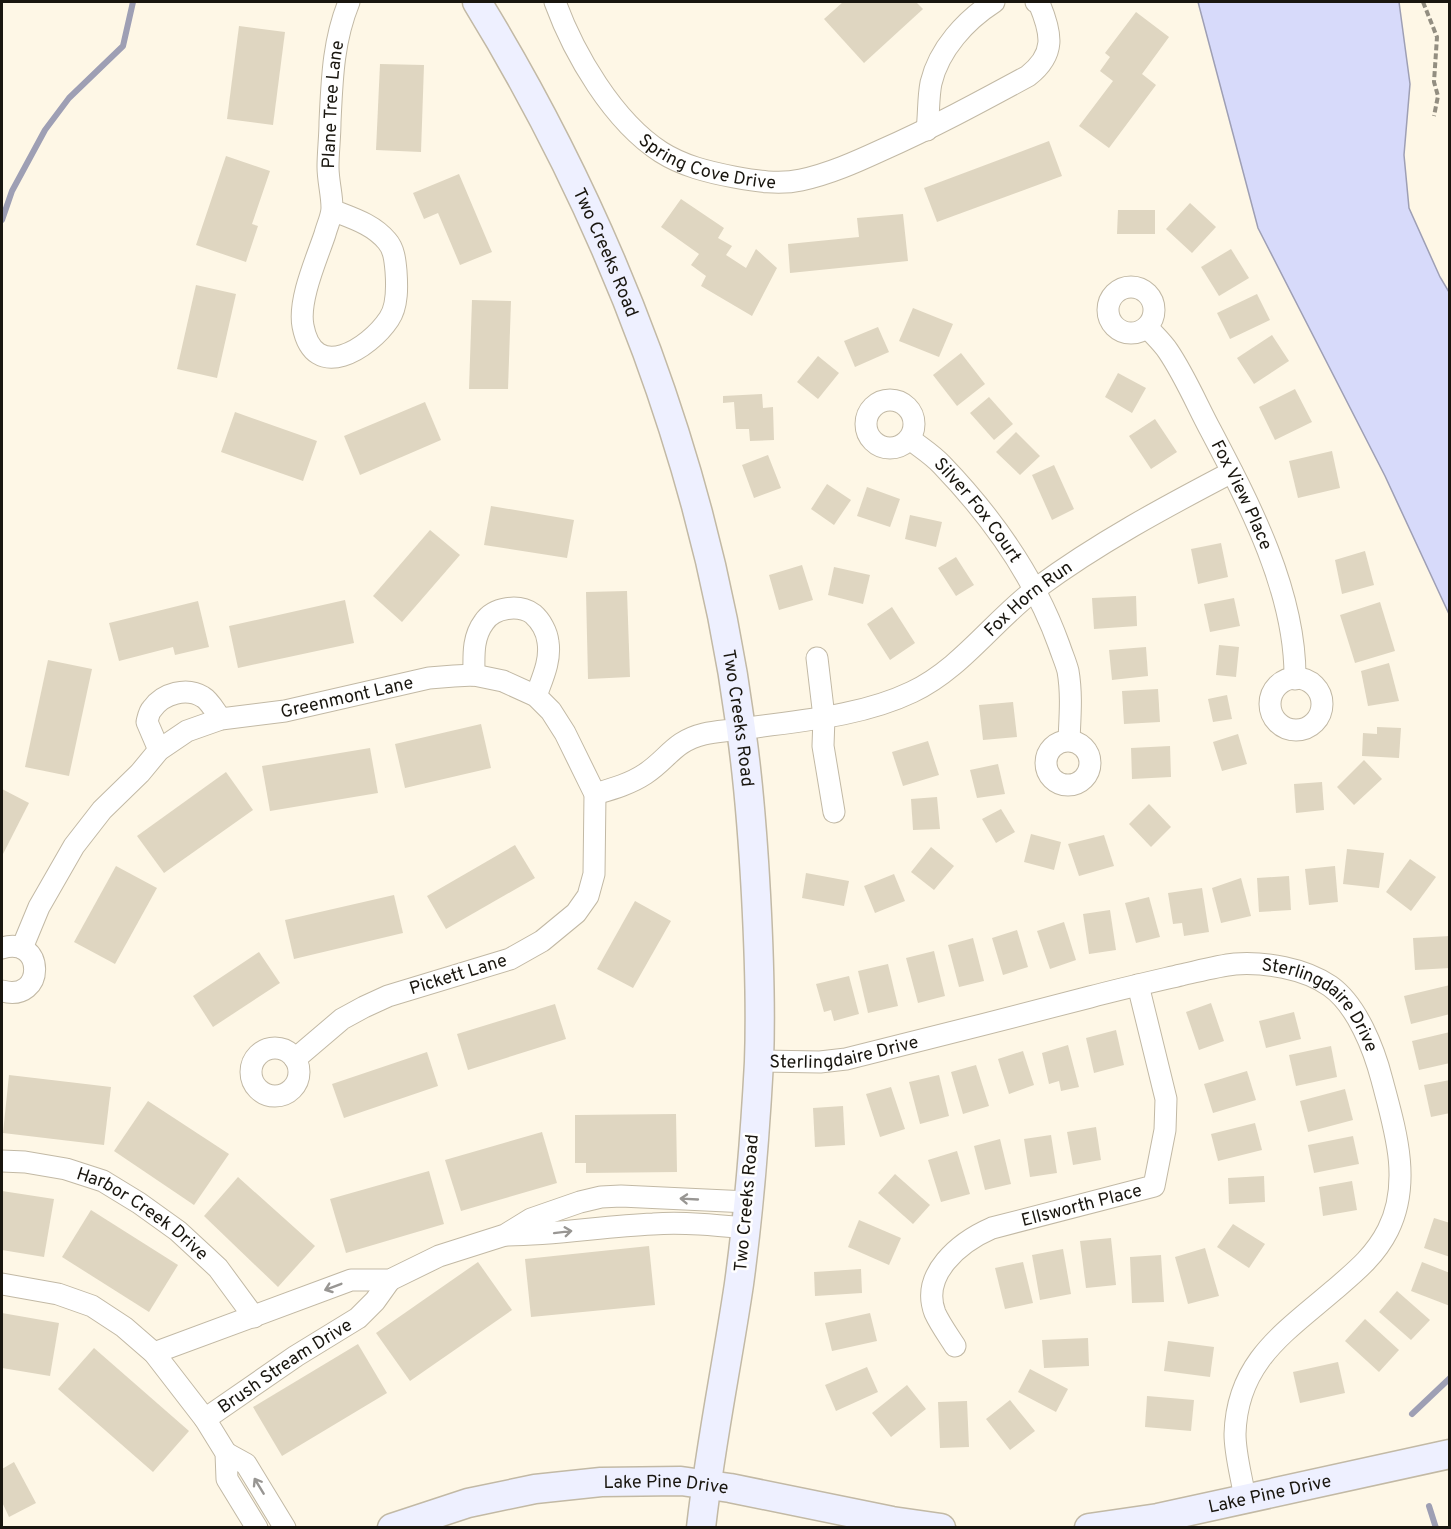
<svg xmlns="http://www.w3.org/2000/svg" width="1451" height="1529" viewBox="0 0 1451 1529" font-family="Overpass,sans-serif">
	<rect width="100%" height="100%" fill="#fef7e6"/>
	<polygon fill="#d7dafa" stroke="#9e9fb4" stroke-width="1.5" points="1198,2 1399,2 1410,84 1404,155 1409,208 1440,277 1449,292 1449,614 1385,476 1258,228"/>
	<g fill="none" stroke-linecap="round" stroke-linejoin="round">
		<g stroke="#9e9fb4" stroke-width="6">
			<polyline points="2,220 12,191 45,130 69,98 123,46 133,2"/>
			<polyline points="1412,1414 1450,1378"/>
			<polyline points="1429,1506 1436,1528"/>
		</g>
	</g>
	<g fill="#dfd6c1">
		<polygon points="843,2 916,2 923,9 864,63 824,19"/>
		<polygon points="1136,12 1169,37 1142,74 1156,85 1109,148 1079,126 1113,81 1100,71 1110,57 1105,53"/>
		<polygon points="239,26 285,32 273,125 227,119"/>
		<polygon points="380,64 424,65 421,152 376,150"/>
		<polygon points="1049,141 1062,176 937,222 924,188"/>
		<polygon points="226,156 270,171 252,224 258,226 246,262 196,245"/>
		<polygon points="459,174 492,252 460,265 438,213 424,219 413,193"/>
		<polygon points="681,199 724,228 718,238 732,246 726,255 746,268 756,249 777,268 752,316 701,286 706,276 691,265 699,254 661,227"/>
		<polygon points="1190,203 1216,227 1192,253 1166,229"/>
		<polygon points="1118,210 1155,210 1155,234 1117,234"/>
		<polygon points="903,214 908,261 790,273 788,244 859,237 857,218"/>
		<polygon points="1231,249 1249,278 1219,296 1201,267"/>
		<polygon points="196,285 236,294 217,378 177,369"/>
		<polygon points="1257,294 1270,320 1230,339 1217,313"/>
		<polygon points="472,300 511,301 508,389 469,389"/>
		<polygon points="913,308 953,324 939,357 899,341"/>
		<polygon points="878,327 889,352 855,367 844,341"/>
		<polygon points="1272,335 1289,361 1254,384 1237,358"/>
		<polygon points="961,353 985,384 957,406 933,375"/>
		<polygon points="818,356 839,373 818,399 797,382"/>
		<polygon points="1118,373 1146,388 1132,413 1105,397"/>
		<polygon points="1295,389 1312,422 1275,440 1259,407"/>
		<polygon points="762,394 763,408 773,407 774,440 750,441 749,429 736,429 734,402 723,403 723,396"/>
		<polygon points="989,397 1013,424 994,440 970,413"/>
		<polygon points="425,402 441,440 360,475 344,436"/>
		<polygon points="235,412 317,441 303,481 221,452"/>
		<polygon points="1155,419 1177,452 1151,469 1129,436"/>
		<polygon points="1016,432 1040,456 1020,475 996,452"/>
		<polygon points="1332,451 1340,488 1298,498 1289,461"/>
		<polygon points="768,455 781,488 754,498 742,465"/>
		<polygon points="1054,465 1074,509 1052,520 1032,475"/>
		<polygon points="827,484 851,500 834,525 811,509"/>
		<polygon points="867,487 900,499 890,527 857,516"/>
		<polygon points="491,506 574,520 567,558 484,545"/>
		<polygon points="910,515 942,522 936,547 905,539"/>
		<polygon points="430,530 460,555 402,622 373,596"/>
		<polygon points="1221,543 1228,577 1198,584 1191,549"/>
		<polygon points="1365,551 1374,585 1342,594 1335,560"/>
		<polygon points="956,557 974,585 956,596 938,568"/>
		<polygon points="802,565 813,600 779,610 769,575"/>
		<polygon points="834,567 870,575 863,604 828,595"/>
		<polygon points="627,591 630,677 588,679 586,592"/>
		<polygon points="1136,596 1137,626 1094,629 1092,598"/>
		<polygon points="1234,598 1240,626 1210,632 1204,604"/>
		<polygon points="345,600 354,643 238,668 229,626"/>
		<polygon points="198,601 209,647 175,655 173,647 119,661 109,623"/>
		<polygon points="1380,602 1395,651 1355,663 1340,615"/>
		<polygon points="892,607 915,643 890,660 867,624"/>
		<polygon points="1219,645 1239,647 1236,677 1216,675"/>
		<polygon points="1146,647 1148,676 1112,680 1109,650"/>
		<polygon points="48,660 92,669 69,776 25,767"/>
		<polygon points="1389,663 1399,701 1368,706 1361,671"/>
		<polygon points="1158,689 1160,722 1124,724 1122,691"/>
		<polygon points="1227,695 1232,719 1213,722 1208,699"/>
		<polygon points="1013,702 1017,737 983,740 979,705"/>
		<polygon points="481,724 491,768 405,788 395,744"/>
		<polygon points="1377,727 1401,728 1399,758 1362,756 1363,733 1377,734"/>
		<polygon points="1238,734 1247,764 1222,771 1213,742"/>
		<polygon points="928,741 939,775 903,786 892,752"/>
		<polygon points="1170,746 1171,777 1132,779 1131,748"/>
		<polygon points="370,748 378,793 270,811 262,766"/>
		<polygon points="1364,760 1382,779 1354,805 1337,787"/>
		<polygon points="998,764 1005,794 977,798 970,770"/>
		<polygon points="226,772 253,810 164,873 137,836"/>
		<polygon points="1322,782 1324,810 1296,813 1294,784"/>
		<polygon points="2,789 29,803 2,856"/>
		<polygon points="937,797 940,829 913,830 911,799"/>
		<polygon points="1149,804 1171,827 1151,847 1129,824"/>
		<polygon points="1001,809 1015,832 996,843 982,819"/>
		<polygon points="1031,834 1061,842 1054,870 1024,862"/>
		<polygon points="1104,835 1114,866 1079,876 1068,844"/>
		<polygon points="515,845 535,878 446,929 427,896"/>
		<polygon points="931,847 954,866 934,890 911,872"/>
		<polygon points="1347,849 1384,853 1379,888 1343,884"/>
		<polygon points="1410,859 1436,877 1411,911 1386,892"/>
		<polygon points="116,866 157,888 115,964 74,942"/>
		<polygon points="1335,866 1338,902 1309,905 1305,869"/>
		<polygon points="806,873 849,881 844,906 802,898"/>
		<polygon points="894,874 905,901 875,913 864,886"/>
		<polygon points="1289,876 1291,910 1259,912 1257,878"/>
		<polygon points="1241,878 1251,916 1221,923 1212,888"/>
		<polygon points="1202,888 1209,932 1184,936 1182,923 1173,924 1168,893"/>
		<polygon points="394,895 403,933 294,959 285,920"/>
		<polygon points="1149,897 1160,937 1136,943 1125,903"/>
		<polygon points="635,901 671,921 633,988 597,969"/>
		<polygon points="1110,910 1116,950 1089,954 1083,914"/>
		<polygon points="1064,922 1076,960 1050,969 1037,931"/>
		<polygon points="1017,930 1028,967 1003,975 992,938"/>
		<polygon points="1450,936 1450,968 1415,970 1413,938"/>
		<polygon points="973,938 984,981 959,987 948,945"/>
		<polygon points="934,951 945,996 918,1003 906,958"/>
		<polygon points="259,952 280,983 213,1027 193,996"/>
		<polygon points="888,964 898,1006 868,1013 858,971"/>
		<polygon points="849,976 859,1014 834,1021 831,1010 824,1012 816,984"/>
		<polygon points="1450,985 1450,1014 1411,1024 1404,996"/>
		<polygon points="1211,1003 1224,1041 1199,1050 1186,1012"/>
		<polygon points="555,1004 566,1039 468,1070 457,1034"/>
		<polygon points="1294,1012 1301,1039 1266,1048 1259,1021"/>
		<polygon points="1116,1030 1124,1065 1094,1073 1086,1038"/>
		<polygon points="1450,1032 1450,1063 1419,1070 1412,1041"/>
		<polygon points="1068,1045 1079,1087 1061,1091 1059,1081 1049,1084 1042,1053"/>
		<polygon points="1331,1046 1337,1077 1296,1086 1289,1055"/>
		<polygon points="1023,1051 1034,1085 1009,1094 998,1059"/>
		<polygon points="427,1052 438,1086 344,1118 332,1084"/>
		<polygon points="976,1065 989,1106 963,1114 951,1072"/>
		<polygon points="1247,1071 1256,1100 1213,1113 1204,1084"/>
		<polygon points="9,1075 111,1087 104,1145 3,1133"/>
		<polygon points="939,1075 949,1116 920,1124 909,1082"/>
		<polygon points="1450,1080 1450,1113 1431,1117 1424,1085"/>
		<polygon points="891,1087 905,1129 880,1137 866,1094"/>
		<polygon points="1345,1089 1353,1120 1308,1132 1300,1101"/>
		<polygon points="148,1101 229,1154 194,1205 114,1151"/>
		<polygon points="843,1106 845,1145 815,1147 813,1108"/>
		<polygon points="676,1114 677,1172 586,1173 586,1163 575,1163 575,1115"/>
		<polygon points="1255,1123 1262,1150 1218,1161 1211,1134"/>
		<polygon points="1096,1127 1101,1160 1073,1165 1067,1132"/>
		<polygon points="542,1132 557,1183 461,1211 445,1160"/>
		<polygon points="1051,1135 1057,1173 1030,1177 1024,1139"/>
		<polygon points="1353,1136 1359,1164 1314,1173 1308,1145"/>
		<polygon points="1000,1139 1011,1184 985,1190 974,1146"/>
		<polygon points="957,1151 970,1194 941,1202 928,1160"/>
		<polygon points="429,1171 444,1224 346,1253 330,1199"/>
		<polygon points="895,1174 930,1205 913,1224 878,1193"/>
		<polygon points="1264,1176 1265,1202 1229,1204 1228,1178"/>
		<polygon points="238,1177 315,1246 278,1287 204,1216"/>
		<polygon points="1352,1181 1357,1210 1323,1216 1319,1187"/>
		<polygon points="2,1191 54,1199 44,1257 2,1250"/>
		<polygon points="91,1210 178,1265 149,1312 62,1257"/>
		<polygon points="1434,1218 1450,1223 1450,1257 1424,1248"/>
		<polygon points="859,1220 901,1238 889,1265 848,1247"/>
		<polygon points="1233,1224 1265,1244 1249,1268 1217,1247"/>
		<polygon points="1111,1238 1116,1285 1086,1288 1080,1241"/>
		<polygon points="649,1246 655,1305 531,1317 525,1259"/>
		<polygon points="1205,1248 1219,1296 1188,1304 1175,1257"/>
		<polygon points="1063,1249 1071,1294 1040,1300 1032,1255"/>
		<polygon points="1161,1255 1164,1302 1132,1303 1130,1257"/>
		<polygon points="478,1262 512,1310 410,1381 376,1333"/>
		<polygon points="1023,1262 1033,1303 1005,1309 995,1268"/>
		<polygon points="1422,1262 1450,1273 1450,1306 1411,1291"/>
		<polygon points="861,1269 862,1293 815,1296 814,1272"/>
		<polygon points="1397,1291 1430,1320 1411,1340 1379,1312"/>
		<polygon points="2,1313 59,1323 50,1376 2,1368"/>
		<polygon points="870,1313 877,1341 832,1351 825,1323"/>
		<polygon points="1365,1319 1399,1350 1379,1372 1345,1341"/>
		<polygon points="1088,1338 1089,1366 1044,1368 1042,1340"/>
		<polygon points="1168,1341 1214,1347 1210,1377 1164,1371"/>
		<polygon points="358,1344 387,1393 282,1456 253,1407"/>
		<polygon points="94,1348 189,1431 153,1472 58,1389"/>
		<polygon points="1338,1362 1345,1393 1300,1403 1293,1372"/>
		<polygon points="867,1367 878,1392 836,1411 825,1385"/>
		<polygon points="1030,1369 1068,1389 1056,1412 1018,1392"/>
		<polygon points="907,1385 926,1409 891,1437 872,1413"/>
		<polygon points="1147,1396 1194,1400 1191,1431 1145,1427"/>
		<polygon points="1010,1400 1035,1431 1010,1450 986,1419"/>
		<polygon points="967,1401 969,1447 940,1448 938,1402"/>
		<polygon points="14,1462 36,1503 9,1517 2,1502 2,1469"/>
	</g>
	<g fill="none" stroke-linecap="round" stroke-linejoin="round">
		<defs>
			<g id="street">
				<path id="s1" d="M 555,2 C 574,54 613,121 661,152 C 683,166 708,172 734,177 C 756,181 779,185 801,180 C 829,174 856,162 882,150 C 932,128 980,102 1028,76 C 1056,54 1052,34 1039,3 L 1036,2"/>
				<path d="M 927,130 C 929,115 928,98 931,83 C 939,49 966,20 994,2"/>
				<path id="s2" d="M 332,210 C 352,218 373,224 387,241 C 394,249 395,260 396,271 C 397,285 398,306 389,319 C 369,349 314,384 303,326 C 298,300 317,258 325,234 C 327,226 332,216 332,208 C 332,194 328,181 328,167 C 328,152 330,137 330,122 C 332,80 333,41 349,2"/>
				<circle cx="1131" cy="310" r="23"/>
				<path id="s3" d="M 1147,327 C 1154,335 1162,342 1168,351 C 1185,376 1197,405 1211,431 C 1250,505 1296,593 1295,679"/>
				<circle cx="890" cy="424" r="24"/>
				<path id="s4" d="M 910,439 C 920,447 933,455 942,465 C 991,516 1035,578 1059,645 C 1062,654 1066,663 1068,671 C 1072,694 1070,717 1069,740"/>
				<polyline points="817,658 824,717 823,746 834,812"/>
				<path d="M 474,675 C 474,657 472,638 484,622 C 494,607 519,604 533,614 C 541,621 547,632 548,642 C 551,661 542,679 536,696"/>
				<circle cx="1296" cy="704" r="26"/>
				<circle cx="1068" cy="763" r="22"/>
				<path d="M 159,750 L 147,722 C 148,718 149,712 152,709 C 163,693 187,687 203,697 C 210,701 216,713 221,719"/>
				<path id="s5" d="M 595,794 C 612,789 630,784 645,774 C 668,759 674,741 704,734 C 716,731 728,731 740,729 C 796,721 860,717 912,692 C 961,669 994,620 1037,588 C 1098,543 1165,507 1232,472"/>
				<path d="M 2,948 C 45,935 46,1003 2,991"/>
				<path id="s6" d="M 22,948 L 39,907 L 74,846 L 102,810 L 140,773 L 159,750 L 187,731 L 221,719 L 285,711 L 429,678 L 454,676 L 474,675 L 503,681 L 536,696 L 551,711 L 565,733 L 595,794 L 594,874 L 588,896 L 576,913 L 542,941 L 510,959 L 388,996 L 364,1007 L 342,1019 L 295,1059"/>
				<circle cx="275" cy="1072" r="24"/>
				<path id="s7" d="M 759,1061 L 820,1062 L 846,1059 C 927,1039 1009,1018 1090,997 C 1120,989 1151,982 1181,975 C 1199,971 1217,966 1235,964 C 1265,962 1304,968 1330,986 C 1357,1005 1374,1049 1382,1080 C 1395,1129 1412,1182 1388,1230 C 1375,1256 1355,1272 1334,1290 C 1284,1333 1237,1362 1235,1434 C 1235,1455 1242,1478 1245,1499"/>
				<path id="s8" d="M 2,1161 L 25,1162 L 66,1169 L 103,1181 L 139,1203 L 178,1231 L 218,1268 L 254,1317"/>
				<path d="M 506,1235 C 555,1235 604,1226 653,1224 C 684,1222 715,1225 745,1228"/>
				<polyline points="2,1284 58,1294 92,1306 124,1327 154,1353 205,1419 226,1453 227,1479 257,1528"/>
				<path id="s9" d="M 955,1346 C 948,1335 940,1324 935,1313 C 920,1274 960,1242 992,1228 L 1154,1186 L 1165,1130 L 1166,1099 L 1138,985"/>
				<polyline points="154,1353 351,1280 390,1280 439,1256 505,1235 531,1219 580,1202 601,1197 621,1196 748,1202"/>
				<path id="s10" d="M 205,1419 L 296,1356 L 358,1318 L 375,1301 L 390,1280"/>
				<polyline points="226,1453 246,1464 285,1528"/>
			</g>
			<g id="secondary">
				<path id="s11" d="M 477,2 C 612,222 707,472 741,729 C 749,784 753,840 756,895 C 759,951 761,1007 759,1062 C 755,1136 749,1211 739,1284 C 727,1365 710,1446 701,1528"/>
				<path id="s12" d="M 392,1528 L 468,1503 L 535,1489 L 601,1482 L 681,1481 L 730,1488 L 892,1521 L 941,1528"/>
				<path id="s13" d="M 1089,1528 L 1158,1518 L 1450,1454"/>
			</g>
		</defs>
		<use href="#street" stroke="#c2b9a5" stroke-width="23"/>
		<use href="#secondary" stroke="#c2b9a5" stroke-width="31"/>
		<polyline stroke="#938e81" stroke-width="4" stroke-dasharray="6 3" stroke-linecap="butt" points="1423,2 1437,37 1434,82 1438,96 1434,116"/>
		<use href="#street" stroke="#fff" stroke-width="21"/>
		<use href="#secondary" stroke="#eef0ff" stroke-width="28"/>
	</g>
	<defs><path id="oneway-shaft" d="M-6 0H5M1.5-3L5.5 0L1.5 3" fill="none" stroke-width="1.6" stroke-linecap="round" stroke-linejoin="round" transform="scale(1.5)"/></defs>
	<g stroke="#989693">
		<use href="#oneway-shaft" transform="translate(689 1199) rotate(-177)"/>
		<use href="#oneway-shaft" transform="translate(563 1232) rotate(-7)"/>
		<use href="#oneway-shaft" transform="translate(333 1287) rotate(159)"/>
		<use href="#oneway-shaft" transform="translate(259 1486) rotate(-121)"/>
	</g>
	<g text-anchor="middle" stroke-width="5" stroke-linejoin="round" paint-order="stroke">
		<g font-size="18" fill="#19160f" stroke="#fff">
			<text dy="6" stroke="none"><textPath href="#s2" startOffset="489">Plane Tree Lane</textPath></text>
			<text dy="6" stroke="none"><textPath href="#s1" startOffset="234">Spring Cove Drive</textPath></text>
			<text dy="6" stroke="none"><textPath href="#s11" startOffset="282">Two Creeks Road</textPath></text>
			<text dy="6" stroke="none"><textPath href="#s3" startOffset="194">Fox View Place</textPath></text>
			<text dy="6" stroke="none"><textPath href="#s4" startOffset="99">Silver Fox Court</textPath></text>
			<text dy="6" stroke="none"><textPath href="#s5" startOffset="489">Fox Horn Run</textPath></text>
			<text dy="6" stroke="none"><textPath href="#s6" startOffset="441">Greenmont Lane</textPath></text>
			<text dy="6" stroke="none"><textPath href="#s11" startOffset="768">Two Creeks Road</textPath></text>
			<text transform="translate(458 974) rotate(-17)" y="6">Pickett Lane</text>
			<text dy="6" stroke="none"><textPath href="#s7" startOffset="590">Sterlingdaire Drive</textPath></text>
			<text dy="6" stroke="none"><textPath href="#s7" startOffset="86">Sterlingdaire Drive</textPath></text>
			<text transform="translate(746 1203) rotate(-85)" y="6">Two Creeks Road</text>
			<text dy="6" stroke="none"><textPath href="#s9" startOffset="244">Ellsworth Place</textPath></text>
			<text dy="6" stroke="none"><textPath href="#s8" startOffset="154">Harbor Creek Drive</textPath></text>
			<text dy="6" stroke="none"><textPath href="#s10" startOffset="96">Brush Stream Drive</textPath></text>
			<text dy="6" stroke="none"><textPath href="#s12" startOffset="280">Lake Pine Drive</textPath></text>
			<text dy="6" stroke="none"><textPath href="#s13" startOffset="184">Lake Pine Drive</textPath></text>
		</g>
	</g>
	<rect width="1451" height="1529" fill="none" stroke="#19160f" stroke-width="6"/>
</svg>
